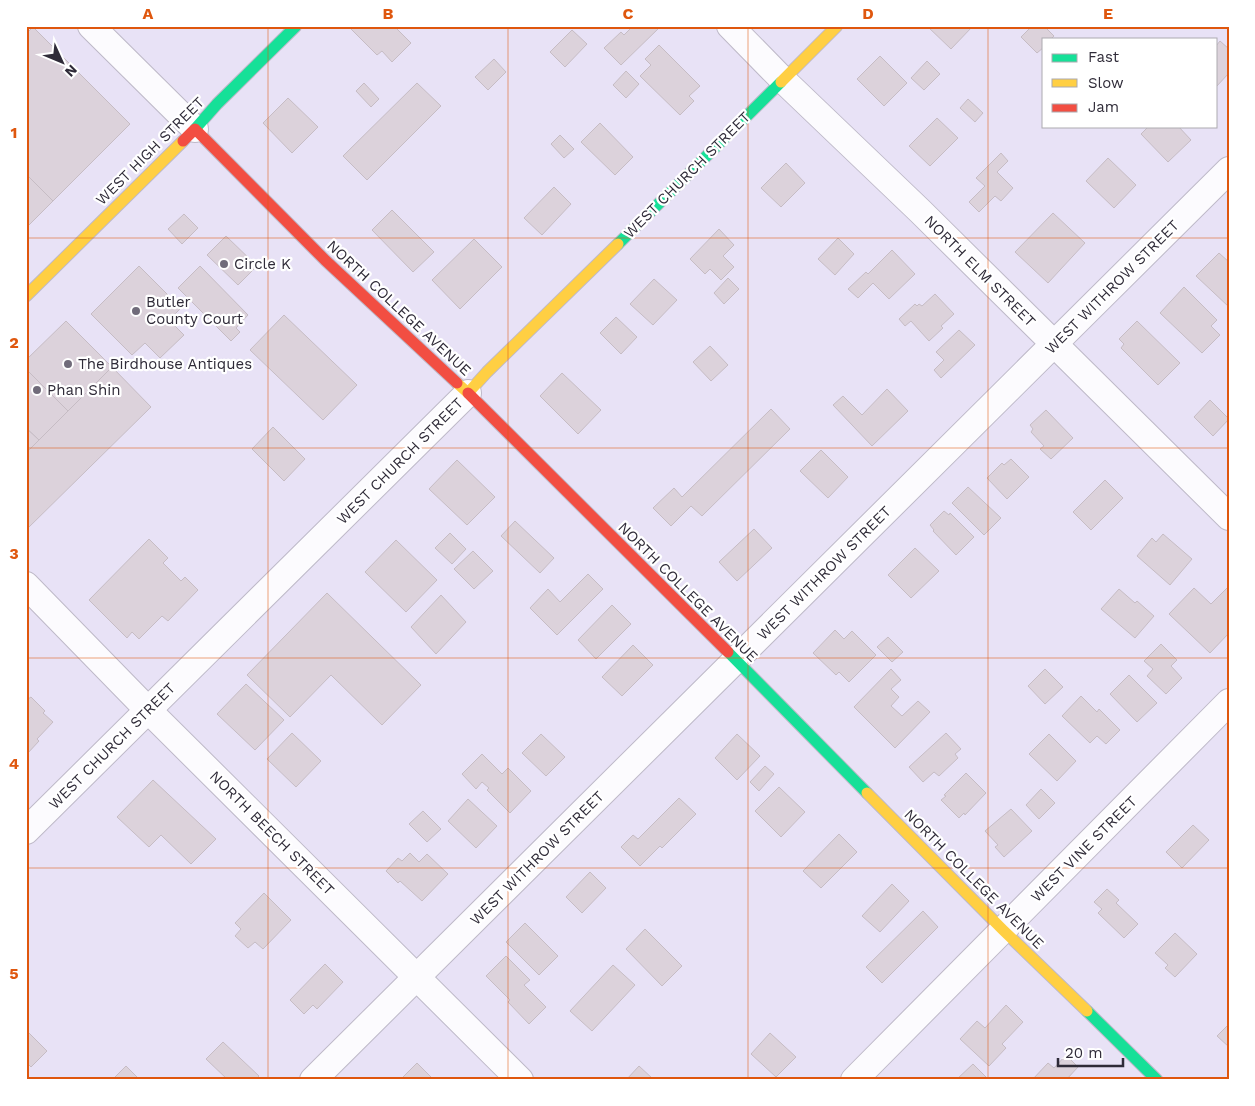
<svg xmlns="http://www.w3.org/2000/svg" width="1255" height="1106" viewBox="0 0 1255 1106" font-family="'Work Sans',sans-serif">
	<rect width="100%" height="100%" fill="#e8e2f6"/>
	<g fill="#dcd2db" stroke="#c6bcc4">
		<polygon points="351,26 394,26 411,43 392,62 382,51 377,55 350,28"/>
		<polygon points="633,26 660,27 621,65 604,48 621,32 624,35"/>
		<polygon points="927,26 971,26 972,27 951,49"/>
		<polygon points="1032,26 1044,26 1054,36 1051,39 1044,39 1044,47 1037,53 1021,37"/>
		<polygon points="33,27 130,124 53,201 26,174 26,34"/>
		<polygon points="572,30 587,44 565,67 550,52"/>
		<polygon points="1220,41 1229,49 1229,73 1216,87 1216,46"/>
		<polygon points="659,45 700,86 689,96 694,101 680,115 640,76 651,65 645,59"/>
		<polygon points="880,56 907,83 884,106 857,79"/>
		<polygon points="494,59 506,72 488,90 475,77"/>
		<polygon points="927,61 940,74 924,90 911,78"/>
		<polygon points="626,71 639,84 626,98 613,85"/>
		<polygon points="364,83 379,99 371,107 356,91"/>
		<polygon points="417,83 441,106 367,180 343,156"/>
		<polygon points="288,98 318,127 292,153 263,123"/>
		<polygon points="968,99 983,113 975,122 960,108"/>
		<polygon points="937,118 958,138 930,166 909,146"/>
		<polygon points="600,123 633,157 615,175 581,142"/>
		<polygon points="1149,126 1178,126 1191,140 1168,162 1141,134"/>
		<polygon points="560,135 574,149 564,158 551,144"/>
		<polygon points="1001,153 1008,161 997,172 1013,188 1001,201 995,196 979,212 969,202 985,186 976,178"/>
		<polygon points="1108,158 1136,185 1114,208 1086,181"/>
		<polygon points="786,163 805,183 781,207 761,188"/>
		<polygon points="29,177 53,201 26,228 26,179"/>
		<polygon points="554,187 571,204 542,235 524,218"/>
		<polygon points="392,210 434,252 413,272 372,230"/>
		<polygon points="1053,213 1085,243 1048,283 1015,252"/>
		<polygon points="184,214 198,228 182,244 168,229"/>
		<polygon points="719,229 734,245 723,256 734,267 721,280 710,269 705,274 690,259"/>
		<polygon points="226,236 257,266 238,285 207,255"/>
		<polygon points="838,238 854,254 835,275 818,259"/>
		<polygon points="474,239 502,267 460,309 432,280"/>
		<polygon points="892,250 915,274 889,299 873,283 858,298 848,289 866,272 868,274"/>
		<polygon points="1219,253 1229,262 1229,307 1196,276"/>
		<polygon points="139,266 181,308 169,320 184,335 160,358 145,343 132,355 91,314"/>
		<polygon points="200,266 248,315 236,328 240,332 231,341 178,288"/>
		<polygon points="728,278 739,289 724,304 714,293"/>
		<polygon points="654,279 677,300 653,325 630,304"/>
		<polygon points="1184,287 1217,320 1211,326 1220,335 1202,353 1160,313"/>
		<polygon points="935,294 954,314 941,326 943,328 929,341 911,321 905,326 899,319 915,304 917,306 919,304 922,306"/>
		<polygon points="284,315 357,385 323,420 250,350"/>
		<polygon points="616,317 637,337 621,354 600,333"/>
		<polygon points="66,321 112,367 68,411 26,369 26,360"/>
		<polygon points="1137,321 1180,363 1158,385 1121,348 1124,344 1119,339"/>
		<polygon points="959,330 975,345 941,378 934,370 944,360 936,352"/>
		<polygon points="710,346 728,365 711,381 693,362"/>
		<polygon points="112,367 151,407 27,529 26,528 26,453"/>
		<polygon points="26,369 68,411 39,440 26,428"/>
		<polygon points="562,373 601,410 578,434 540,396"/>
		<polygon points="887,389 908,411 872,446 833,405 843,396 862,415"/>
		<polygon points="1210,400 1229,419 1213,436 1194,417"/>
		<polygon points="771,409 790,429 702,516 691,506 671,526 653,508 674,488 682,497"/>
		<polygon points="1046,410 1073,438 1051,459 1040,449 1044,446 1031,432 1033,429 1030,425"/>
		<polygon points="273,427 305,459 284,481 252,449"/>
		<polygon points="26,428 39,440 26,453"/>
		<polygon points="821,450 848,477 828,498 800,471"/>
		<polygon points="1011,459 1029,477 1007,499 987,478 1002,463 1004,465"/>
		<polygon points="457,460 495,497 467,525 429,489"/>
		<polygon points="1105,480 1123,498 1091,530 1073,512"/>
		<polygon points="968,487 1001,518 984,535 952,503"/>
		<polygon points="944,511 949,515 950,513 974,537 956,555 933,531 934,530 930,525"/>
		<polygon points="515,521 554,558 540,573 501,536"/>
		<polygon points="754,529 772,548 737,581 719,562"/>
		<polygon points="450,533 466,549 452,564 435,548"/>
		<polygon points="1163,534 1192,559 1170,585 1137,556 1152,538 1156,542"/>
		<polygon points="149,539 168,558 163,563 181,581 185,577 198,590 168,621 162,616 139,639 132,632 127,638 89,600"/>
		<polygon points="396,540 437,580 406,612 365,572"/>
		<polygon points="915,548 939,571 911,598 888,575"/>
		<polygon points="473,551 493,571 474,589 454,569"/>
		<polygon points="588,574 603,589 557,635 530,608 548,589 560,602"/>
		<polygon points="1229,586 1229,633 1210,653 1169,614 1194,588 1211,604"/>
		<polygon points="1119,589 1135,603 1137,601 1154,616 1135,638 1101,609"/>
		<polygon points="327,593 421,685 382,725 331,675 290,717 247,675"/>
		<polygon points="441,595 466,622 436,654 411,627"/>
		<polygon points="612,605 631,624 596,659 578,640"/>
		<polygon points="835,630 844,639 852,631 876,655 849,682 839,672 836,675 813,653"/>
		<polygon points="888,637 903,652 892,662 877,647"/>
		<polygon points="1161,644 1177,660 1171,666 1182,678 1166,694 1147,676 1153,669 1144,661"/>
		<polygon points="633,645 653,665 622,696 602,677"/>
		<polygon points="891,669 901,680 891,689 899,697 891,706 902,716 918,701 930,712 895,748 854,707"/>
		<polygon points="1045,669 1063,687 1045,704 1028,686"/>
		<polygon points="1129,675 1157,703 1137,722 1110,694"/>
		<polygon points="246,684 284,720 255,750 217,714"/>
		<polygon points="1081,696 1097,712 1099,709 1120,730 1106,744 1097,736 1090,743 1062,716"/>
		<polygon points="26,697 28,699 31,697 45,711 43,713 53,722 37,739 39,741 27,754 26,753"/>
		<polygon points="292,733 321,761 296,787 267,759"/>
		<polygon points="946,733 961,749 955,754 958,758 939,776 934,772 923,782 909,767"/>
		<polygon points="541,734 565,757 546,776 522,753"/>
		<polygon points="737,734 760,756 737,780 715,758"/>
		<polygon points="1049,734 1076,761 1057,781 1029,754"/>
		<polygon points="482,754 502,774 508,768 531,791 510,813 487,790 489,788 482,782 476,789 462,774"/>
		<polygon points="765,766 774,774 759,791 750,782"/>
		<polygon points="966,773 986,793 965,815 964,813 959,818 941,800 946,796 944,795"/>
		<polygon points="153,780 216,839 191,864 161,835 149,847 117,817"/>
		<polygon points="779,787 805,812 781,837 755,811"/>
		<polygon points="1041,789 1055,803 1039,819 1026,805"/>
		<polygon points="679,798 696,814 662,848 660,846 640,866 621,847 633,835 638,839"/>
		<polygon points="468,799 497,826 476,848 448,821"/>
		<polygon points="1011,809 1032,831 1004,857 995,847 998,845 985,831"/>
		<polygon points="423,811 441,829 427,842 409,824"/>
		<polygon points="1193,825 1209,840 1182,868 1166,852"/>
		<polygon points="839,834 857,852 821,888 803,871"/>
		<polygon points="410,853 419,862 427,854 448,874 422,901 400,881 398,883 386,871 398,858 402,861"/>
		<polygon points="590,872 606,888 582,913 566,897"/>
		<polygon points="892,884 909,901 880,932 862,916"/>
		<polygon points="1107,889 1119,900 1116,903 1138,924 1124,938 1098,913 1102,909 1094,902"/>
		<polygon points="264,893 291,920 263,949 255,942 248,948 235,936 241,929 235,923"/>
		<polygon points="923,911 938,927 882,983 866,967"/>
		<polygon points="525,923 558,956 539,975 506,942"/>
		<polygon points="645,929 682,966 662,986 626,949"/>
		<polygon points="1175,933 1197,954 1175,977 1165,968 1168,965 1155,953"/>
		<polygon points="506,956 530,980 524,985 546,1007 529,1024 508,1002 510,1000 486,976"/>
		<polygon points="325,964 343,982 317,1009 313,1005 304,1014 290,1000"/>
		<polygon points="613,965 635,985 592,1031 570,1011"/>
		<polygon points="1006,1005 1023,1022 1002,1044 1006,1048 989,1066 960,1039 977,1021 985,1028"/>
		<polygon points="1229,1024 1229,1047 1217,1036"/>
		<polygon points="26,1030 47,1051 31,1067 26,1062"/>
		<polygon points="770,1033 796,1057 776,1077 751,1054"/>
		<polygon points="223,1042 259,1076 255,1080 228,1080 206,1059"/>
		<polygon points="1066,1055 1078,1067 1066,1080 1032,1080 1048,1063 1054,1068"/>
		<polygon points="417,1063 434,1080 400,1080"/>
		<polygon points="973,1064 989,1080 956,1080"/>
		<polygon points="126,1066 139,1079 112,1080"/>
		<polygon points="639,1066 653,1079 652,1080 626,1080"/>
	</g>
	<g fill="none" stroke-linecap="round" stroke-linejoin="round">
		<defs>
			<g id="street">
				<polyline points="91,26 195,129"/>
				<polyline points="730,26 783,80 920,211 1229,517"/>
				<polyline points="26,585 148,710 520,1080"/>
				<polyline points="26,831 468,393"/>
				<polyline points="313,1080 1229,170"/>
				<polyline points="854,1080 1229,702"/>
			</g>
			<g id="fast">
				<polyline points="195,129 217,104 296,26"/>
				<polyline points="618,244 781,82"/>
				<polyline points="728,652 867,793"/>
				<polyline points="1087,1011 1157,1080"/>
			</g>
			<g id="slow">
				<polyline points="781,82 837,26"/>
				<polyline points="26,296 183,141"/>
				<polyline points="457,383 468,393 487,372 618,244"/>
				<polyline points="867,793 1003,930 1087,1011"/>
			</g>
			<g id="jam">
				<polyline points="183,141 195,129 325,260 457,383"/>
				<polyline points="468,393 728,652"/>
			</g>
		</defs>
		<use href="#street" stroke="#beb9c8" stroke-width="28"/>
		<use href="#fast" stroke="#beb9c8" stroke-width="13"/>
		<use href="#slow" stroke="#beb9c8" stroke-width="13"/>
		<use href="#jam" stroke="#beb9c8" stroke-width="13"/>
		<use href="#street" stroke="#fcfbfe" stroke-width="26"/>
		<use href="#fast" stroke="#16e098" stroke-width="11"/>
		<use href="#slow" stroke="#ffcf43" stroke-width="11"/>
		<use href="#jam" stroke="#f24e42" stroke-width="11"/>
	</g>
	<path fill="none" stroke="#df570e" stroke-width="1" stroke-opacity="0.55" d="M 268,26 L 268,1080M 508,26 L 508,1080M 748,26 L 748,1080M 988,26 L 988,1080M 26,238 L 1229,238M 26,448 L 1229,448M 26,658 L 1229,658M 26,868 L 1229,868"/>
	<g fill="#706b7a" stroke="#fff" stroke-width="2">
		<circle cx="224" cy="264" r="5"/>
		<circle cx="136" cy="311" r="5"/>
		<circle cx="68" cy="364" r="5"/>
		<circle cx="37" cy="390" r="5"/>
	</g>
	<g text-anchor="middle" stroke-width="4.5" stroke-linejoin="round" paint-order="stroke">
		<g font-size="15" fill="#2f2b38" stroke="#fff">
			<text transform="translate(150 151) rotate(-45)" y="5">WEST HIGH STREET</text>
			<text transform="translate(687 175) rotate(-45)" y="5">WEST CHURCH STREET</text>
			<text transform="translate(980 271) rotate(45)" y="5">NORTH ELM STREET</text>
			<text transform="translate(1112 287) rotate(-45)" y="5">WEST WITHROW STREET</text>
			<text transform="translate(399 308) rotate(43)" y="5">NORTH COLLEGE AVENUE</text>
			<text transform="translate(400 461) rotate(-45)" y="5">WEST CHURCH STREET</text>
			<text transform="translate(824 573) rotate(-45)" y="5">WEST WITHROW STREET</text>
			<text transform="translate(688 592) rotate(45)" y="5">NORTH COLLEGE AVENUE</text>
			<text transform="translate(112 746) rotate(-45)" y="5">WEST CHURCH STREET</text>
			<text transform="translate(272 833) rotate(45)" y="5">NORTH BEECH STREET</text>
			<text transform="translate(1084 849) rotate(-45)" y="5">WEST VINE STREET</text>
			<text transform="translate(537 858) rotate(-45)" y="5">WEST WITHROW STREET</text>
			<text transform="translate(974 879) rotate(45)" y="5">NORTH COLLEGE AVENUE</text>
		</g>
		<g font-size="15" fill="#2f2b38" stroke="#fff" text-anchor="start">
			<text x="234" y="269">Circle K</text>
			<text x="146" y="307">Butler<tspan x="146" dy="17">County Court</tspan></text>
			<text x="78" y="369">The Birdhouse Antiques</text>
			<text x="47" y="395">Phan Shin</text>
		</g>
	</g>
	<rect width="1255" height="1106" fill="none" stroke="#ffffff" stroke-width="55"/>
	<rect x="1042" y="38" width="175" height="90" fill="#ffffff" stroke="#acaaaf"/>
	<rect x="1052" y="54" width="25" height="8" fill="#16e098" stroke="#acaaaf"/>
	<text x="1088" y="62" font-size="15" fill="#2f2b38">Fast</text>
	<rect x="1052" y="79" width="25" height="8" fill="#ffcf43" stroke="#acaaaf"/>
	<text x="1088" y="88" font-size="15" fill="#2f2b38">Slow</text>
	<rect x="1052" y="104" width="25" height="8" fill="#f24e42" stroke="#acaaaf"/>
	<text x="1088" y="112" font-size="15" fill="#2f2b38">Jam</text>
	<g transform="translate(62 62) rotate(134)" stroke="#ffffff" stroke-width="4" paint-order="stroke">
	<path d="M0-4L9 19L0 12L-9 19Z" fill="#2f2b38"/>
	<text y="-8" font-size="14" font-weight="bold" text-anchor="middle" fill="#2f2b38">N</text>
	</g>
	<path d="M1058 1058v8h65v-8" fill="none" stroke="#2f2b38" stroke-width="2.5"/>
	<text x="1065" y="1058" font-size="15" fill="#2f2b38" stroke="#ffffff" stroke-width="4" paint-order="stroke">20 m</text>
	<rect x="28" y="28" width="1200" height="1050" fill="none" stroke="#df570e" stroke-width="2"/>
	<g font-size="16" text-anchor="middle" font-weight="bold" fill="#df570e">
		<text x="148" y="19">A</text>
		<text x="388" y="19">B</text>
		<text x="628" y="19">C</text>
		<text x="868" y="19">D</text>
		<text x="1108" y="19">E</text>
		<text x="14" y="138">1</text>
		<text x="14" y="348">2</text>
		<text x="14" y="559">3</text>
		<text x="14" y="769">4</text>
		<text x="14" y="979">5</text>
	</g>
</svg>
